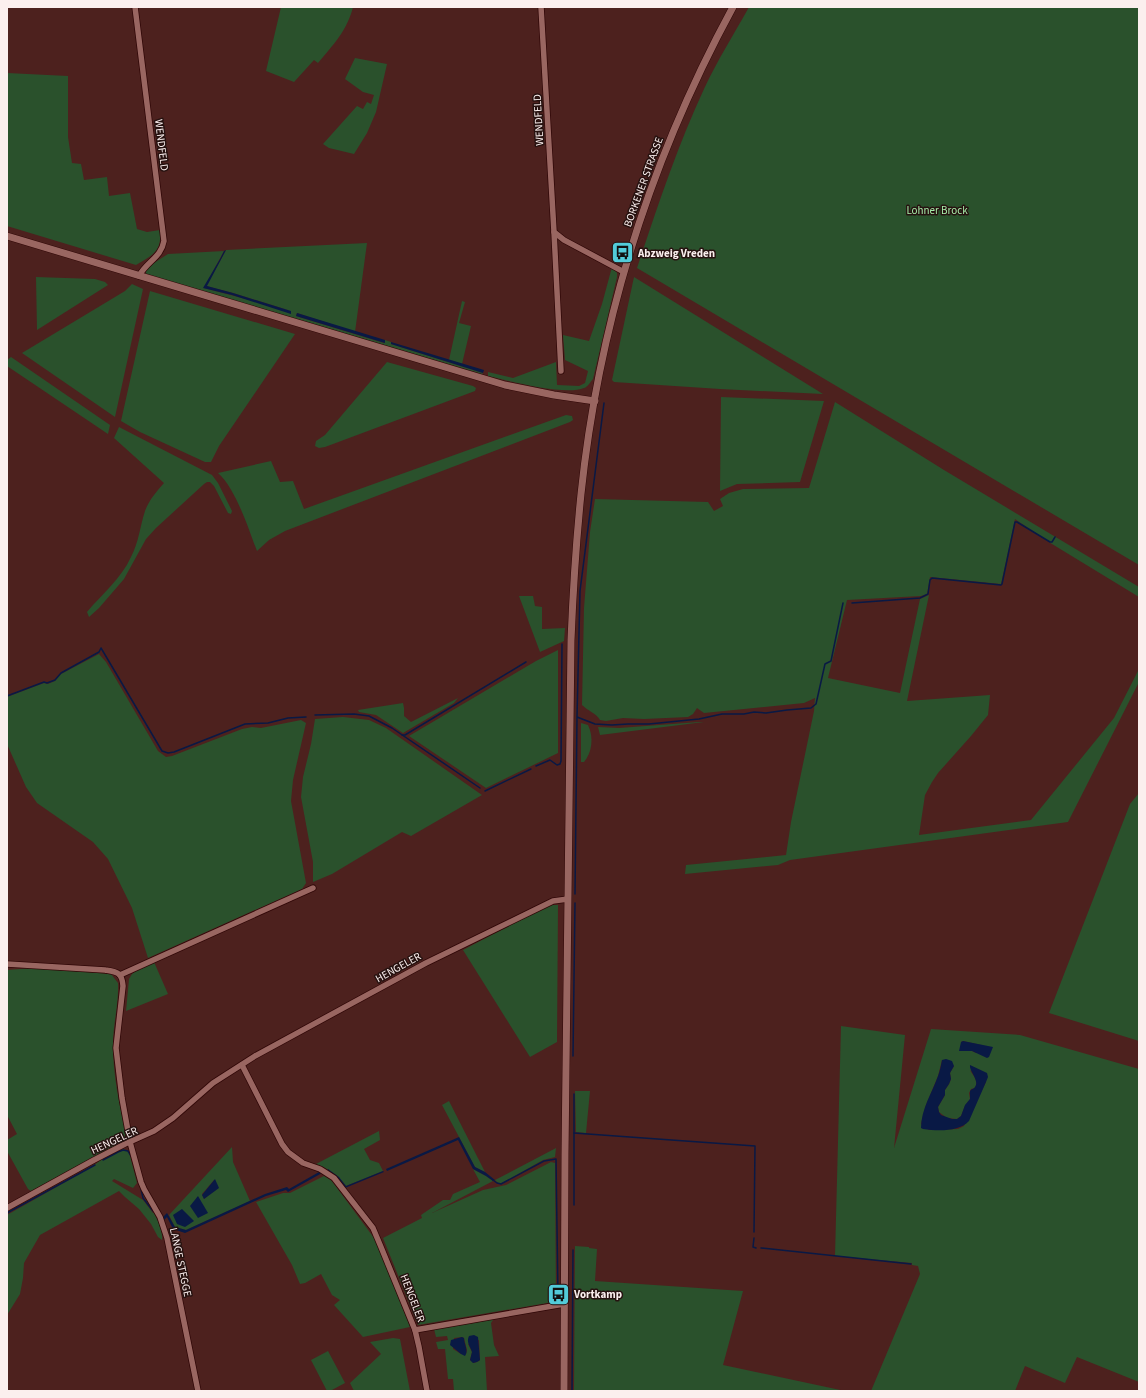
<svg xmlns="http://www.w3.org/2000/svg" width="1146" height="1398" viewBox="0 0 1146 1398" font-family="'Source Sans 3',sans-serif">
	<rect width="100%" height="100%" fill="#4d211e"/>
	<g fill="#2a512c" fill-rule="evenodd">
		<path d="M 281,7 L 353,7 C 347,31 333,45 318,63 L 314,60 L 294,82 L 266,71 Z"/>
		<path d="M 749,7 L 1139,7 L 1139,565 L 637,268 C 657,208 677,147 704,89 C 717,61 734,34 749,7 Z"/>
		<polygon points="355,58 387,64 376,112 367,133 354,154 329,148 323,144 357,106 363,109 367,102 371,104 374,95 363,92 345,79"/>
		<path d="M 7,73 L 68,76 L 68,137 L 72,163 L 81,164 L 84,180 L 107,177 L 109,196 L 130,193 L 137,229 L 147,232 L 160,230 C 162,251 153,255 136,265 L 7,226 Z"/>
		<polygon points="367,243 355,332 297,313 296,316 374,340 384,343 385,340 391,342 391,344 483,373 482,374 146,274 146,268 168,254 224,251 204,288 291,311 233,293 206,286 226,250"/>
		<path d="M 612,267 L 617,273 L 617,277 L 593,379 C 590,382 588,387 584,388 C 565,396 510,381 488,376 L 488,372 L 513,378 L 556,362 L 557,385 L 579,386 L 585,383 L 588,371 L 565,360 L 563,335 L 589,341 L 602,304 Z"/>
		<polygon points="36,277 95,279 105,282 108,285 37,330"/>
		<polygon points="634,277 823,394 720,389 614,382 612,380"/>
		<polygon points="132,284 143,289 115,417 22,353 125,291"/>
		<polygon points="150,291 295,334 219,446 211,462 205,462 140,432 121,421"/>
		<polygon points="462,301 465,302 459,323 471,326 462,364 449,360"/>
		<polygon points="11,357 110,425 108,434 7,366 7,360"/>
		<polygon points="387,362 473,386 476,388 475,391 325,447 319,448 315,446 316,441 325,435"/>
		<polygon points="721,397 824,401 800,482 737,484 720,491"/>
		<path d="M 835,402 L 944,470 L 1139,587 L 1139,597 L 1052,544 L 1015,519 L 1001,584 L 930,577 L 927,594 L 921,596 L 847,600 L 828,678 L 900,693 L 920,599 L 929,595 L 907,701 L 990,695 L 988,715 L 971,736 L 938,773 L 932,782 L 925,795 L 919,835 L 1031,820 L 1114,718 L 1139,669 L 1139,682 L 1068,822 L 790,860 L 778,865 L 685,874 L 686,865 L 786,855 L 791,822 L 814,711 L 815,698 L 804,703 L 704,713 L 697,708 L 693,714 L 688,717 L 644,719 L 623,718 L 606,721 L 600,720 C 596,713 588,711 582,705 L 584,608 L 590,532 L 595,499 L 708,502 L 714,511 L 723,506 L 720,499 L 729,493 L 743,489 L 809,488 Z"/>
		<path d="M 566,415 L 572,416 L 573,420 L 570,422 L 285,531 L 269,540 L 257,551 C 248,528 236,489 218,473 L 271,461 L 280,482 L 293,481 L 304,509 Z"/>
		<path d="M 119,427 L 212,475 L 218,483 L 232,511 L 231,514 L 228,513 L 214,486 L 210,482 L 207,482 L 204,484 L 156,528 L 146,539 L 124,579 L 99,608 L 89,617 L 87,612 C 102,594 121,579 131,557 C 139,542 140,526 145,511 C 149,500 157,491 164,483 L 114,438 Z"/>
		<polygon points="519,596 533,596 535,606 542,607 542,629 565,628 564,641 540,652"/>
		<polygon points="558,650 558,753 486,788 409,736 536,661"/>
		<polygon points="99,654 106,662 158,751 166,757 172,756 242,729 252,727 261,728 301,720 306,723 293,780 291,801 306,883 302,889 148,958 132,908 108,859 93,842 37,803 26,787 7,744 7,697 44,683 48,684 55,681 61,674"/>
		<polygon points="458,698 454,703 403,733 376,715 359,712 358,710 403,703 404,708 404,716 411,722"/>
		<polygon points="343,717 369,720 386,728 482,795 411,836 402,832 332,874 313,882 313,862 301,797 303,777 311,744 315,719"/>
		<polygon points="699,722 704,722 600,735 598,727 619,728"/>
		<path d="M 581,723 L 588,725 C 594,737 592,753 584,762 L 581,762 Z"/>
		<polygon points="1139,793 1139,1041 1049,1013 1130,804"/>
		<polygon points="552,905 558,905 557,1042 530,1057 463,950 541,909"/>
		<polygon points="154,962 168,994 126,1011 129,979 132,974 137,970"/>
		<path d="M 33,968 L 111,974 L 118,983 C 119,1003 113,1024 113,1045 C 113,1074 119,1104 126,1133 L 124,1141 L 31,1191 L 28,1189 L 7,1151 L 7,1140 L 17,1134 L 7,1115 L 7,970 Z"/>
		<path d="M 841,1026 L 905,1035 L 894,1148 L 931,1029 L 1020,1035 L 1139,1069 L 1139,1382 L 1077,1357 L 1065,1383 L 1025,1366 L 1015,1391 L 871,1391 L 920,1274 L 918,1266 L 912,1265 L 912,1263 L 835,1256 ZM 963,1041 L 981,1045 L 976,1053 L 972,1051 L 961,1042 ZM 942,1060 L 954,1066 L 950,1073 L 951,1079 L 949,1084 L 945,1090 L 945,1095 L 938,1107 L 939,1112 L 947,1118 L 957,1119 L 961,1116 L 965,1106 L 970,1099 L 969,1093 L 971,1089 L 975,1088 C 979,1080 973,1076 970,1070 L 986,1082 L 964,1126 L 958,1129 L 929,1130 L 921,1124 L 926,1105 L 938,1076 Z"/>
		<polygon points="575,1091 590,1091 586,1133 576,1132"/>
		<polygon points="449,1101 485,1172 475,1167 442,1105"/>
		<path d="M 379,1131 L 380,1140 L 364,1149 L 370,1160 L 379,1163 L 383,1171 L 346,1186 C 338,1175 329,1169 316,1164 Z"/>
		<path d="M 232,1147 L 233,1162 L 250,1201 L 186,1230 L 175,1227 L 169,1215 ZM 214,1180 L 218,1188 L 204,1199 L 202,1194 Z"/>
		<polygon points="556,1148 555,1157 543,1160 502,1183 498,1183 495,1180"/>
		<path d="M 123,1149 L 129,1152 L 137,1183 L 133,1188 L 114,1179 L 112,1181 L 143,1200 L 153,1213 L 154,1213 C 158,1221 163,1231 162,1240 L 158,1237 L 151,1224 L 139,1209 L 125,1197 L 119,1191 L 40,1235 L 24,1263 L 23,1278 L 20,1294 L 7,1315 L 7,1215 L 90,1168 L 101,1160 Z"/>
		<polygon points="551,1162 555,1163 556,1300 553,1302 418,1325 383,1238 422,1218 421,1215 443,1200 450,1200 453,1194 480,1182 473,1169 486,1176 493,1181 432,1213 483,1190 506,1185"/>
		<polygon points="324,1176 331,1180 337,1188 377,1242 410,1327 363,1337 334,1305 340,1300 332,1295 321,1274 305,1283 300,1284 292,1265 256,1202 283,1193 290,1193"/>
		<polygon points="575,1246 589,1247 589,1248 597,1249 595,1281 743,1291 723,1365 845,1391 574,1391"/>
		<path d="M 493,1319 L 493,1320 L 491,1323 L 494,1345 L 499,1356 L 485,1357 L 487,1391 L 454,1391 L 453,1379 L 448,1379 L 445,1349 L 438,1349 L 436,1342 L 448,1340 L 447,1336 L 436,1337 L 434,1329 ZM 462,1337 L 464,1338 L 467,1350 L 466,1354 L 461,1354 L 453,1349 L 454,1338 ZM 479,1340 L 480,1360 L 479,1361 L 474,1363 L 470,1360 L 472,1352 L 468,1344 Z"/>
		<polygon points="393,1338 400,1339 410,1391 354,1391 350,1383 381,1354 370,1342"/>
		<polygon points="328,1351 345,1383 330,1391 327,1391 311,1360"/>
	</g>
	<g fill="#091945">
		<polygon points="226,250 207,286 233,293 291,311 291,314 232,295 203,288 220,259 224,251"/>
		<polygon points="297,313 385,340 385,343 296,316"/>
		<polygon points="391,342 484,370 483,373 391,344"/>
		<polygon points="963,1041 993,1047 989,1057 987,1058 972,1051 959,1051 961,1042"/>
		<path d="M 946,1059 L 952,1061 L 954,1066 L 950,1073 L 951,1079 L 949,1084 L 945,1090 L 945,1095 L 938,1107 L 939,1112 L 941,1115 L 952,1119 L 957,1119 L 961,1116 L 965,1105 L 970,1099 L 970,1091 C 971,1089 974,1089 975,1087 C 980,1081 969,1071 970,1065 L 987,1073 L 988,1077 L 986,1082 L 969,1121 C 959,1132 938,1131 923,1129 L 921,1128 C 921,1109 932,1093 938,1076 C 940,1071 941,1065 942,1060 Z"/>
		<polygon points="459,1137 475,1167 485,1172 495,1180 493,1181 486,1176 473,1169 458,1140 387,1171 386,1169"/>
		<polygon points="328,1169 339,1177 346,1186 383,1171 384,1172 345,1188 327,1171"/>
		<polygon points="319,1172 322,1173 288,1192 286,1190 266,1196 185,1233 173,1229 167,1217 164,1220 163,1217 167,1213 175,1227 186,1230 265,1194 287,1187 289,1189"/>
		<polygon points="215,1179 219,1188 204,1199 202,1195"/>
		<polygon points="198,1196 208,1213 198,1218 190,1206"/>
		<polygon points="182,1209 194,1221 185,1227 177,1224 173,1215"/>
		<path d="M 474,1335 L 478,1337 L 480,1360 L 477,1362 L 473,1363 L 470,1360 L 472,1352 C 470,1346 466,1342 469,1336 Z"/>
		<path d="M 462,1337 L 464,1338 C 464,1344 469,1351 465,1356 L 461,1354 L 450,1345 L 451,1340 Z"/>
	</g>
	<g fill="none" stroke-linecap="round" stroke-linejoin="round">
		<g stroke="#091945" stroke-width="1.5">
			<polyline points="604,403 580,591 577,717 595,724 612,725 628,724 649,724 699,719 722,714 744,714 754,712 766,713 787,710 811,708 816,704 825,664 831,661 843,603"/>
			<polyline points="852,603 920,598 928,594 930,580 932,578 1001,585 1002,584 1015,522 1017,522 1050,542 1052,542 1055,537"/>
			<polyline points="7,696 44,682 47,683 55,680 61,673 99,652 101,648 162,751 168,753 174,752 245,724 268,723 288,718 306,717"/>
			<polyline points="315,715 354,714 369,716 392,728 480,788"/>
			<polyline points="402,735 405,735 526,662"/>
			<polyline points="536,766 550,760 557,765 560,764 561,761 562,644"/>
			<polyline points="485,791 531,769"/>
			<polyline points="575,894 577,718"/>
			<polyline points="573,1056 575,903"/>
			<polyline points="574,1094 574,1205"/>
			<polyline points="574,1133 755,1146 754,1232"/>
			<polyline points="103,1160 118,1152 123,1150 128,1151 131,1156"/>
			<polyline points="493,1180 497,1183 501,1184 544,1161 556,1159 558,1298"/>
			<polyline points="141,1189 143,1198 153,1211"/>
			<polyline points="7,1213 95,1165"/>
			<polyline points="754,1238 753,1247 756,1248"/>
			<polyline points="761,1248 911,1264"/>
			<polyline points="572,1391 573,1250"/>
		</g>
		<defs>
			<g id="street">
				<path d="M 135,7 L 164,241 C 161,258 147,261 139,276"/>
				<polyline points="541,7 554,232 564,240 624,272"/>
				<polyline points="554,232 561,371"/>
				<path d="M 7,964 L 105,970 C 117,972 122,972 123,986 L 116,1048 L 122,1098 L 130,1142 L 141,1182 L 144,1189 L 160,1217 L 167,1238 L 198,1391"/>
				<polyline points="120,975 313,888"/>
				<polyline points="242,1065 282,1144 288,1152 303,1163 320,1169 334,1178 373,1228 381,1247 415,1330 419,1347 427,1391"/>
				<polyline points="7,1208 94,1160 125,1144 154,1131 173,1118 213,1083 255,1056 426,963 553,901 568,899"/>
				<polyline points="415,1330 564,1304"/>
			</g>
			<g id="secondary">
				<polyline points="7,236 505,385 554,395 595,401"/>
				<path d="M 564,1391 L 565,1154 L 571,640 C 573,591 576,543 581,494 C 599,323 651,158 733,7"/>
			</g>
		</defs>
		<use href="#street" stroke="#300707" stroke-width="7"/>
		<use href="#secondary" stroke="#300707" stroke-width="8"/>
		<use href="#street" stroke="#996661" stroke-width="5.5"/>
		<use href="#secondary" stroke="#996661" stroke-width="7"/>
	</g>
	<defs>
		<symbol id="bus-square" viewBox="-11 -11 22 22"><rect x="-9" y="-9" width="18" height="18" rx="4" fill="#52cbd9" stroke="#261210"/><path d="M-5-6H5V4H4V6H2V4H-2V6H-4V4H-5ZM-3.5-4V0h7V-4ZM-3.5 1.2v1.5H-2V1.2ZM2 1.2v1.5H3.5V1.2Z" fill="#111"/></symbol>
	</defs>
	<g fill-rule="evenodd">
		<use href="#bus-square" x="610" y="240" width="25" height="25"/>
		<use href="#bus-square" x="546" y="1282" width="25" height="25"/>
	</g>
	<g text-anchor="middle" stroke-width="3" stroke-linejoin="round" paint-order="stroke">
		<g font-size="11" fill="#fbefee" stroke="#261210">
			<text transform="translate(538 120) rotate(-93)" y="4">WENDFELD</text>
			<text transform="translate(162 145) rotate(83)" y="4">WENDFELD</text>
			<text transform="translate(643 182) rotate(-70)" y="4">BORKENER STRASSE</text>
			<text transform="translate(398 967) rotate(-29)" y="4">HENGELER</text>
			<text transform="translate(114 1140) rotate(-25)" y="4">HENGELER</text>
			<text transform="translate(181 1262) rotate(78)" y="4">LANGE STEGGE</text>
			<text transform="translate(413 1298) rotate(69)" y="4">HENGELER</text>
		</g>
		<g font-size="11" fill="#a7eeaa" stroke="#261210">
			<text x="937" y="214">Lohner Brock</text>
		</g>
		<g font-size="11" font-weight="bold" fill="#fbefee" stroke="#261210" text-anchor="start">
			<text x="638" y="257">Abzweig Vreden</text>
			<text x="574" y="1298">Vortkamp</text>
		</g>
	</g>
	<rect width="1146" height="1398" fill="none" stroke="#fbefee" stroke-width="16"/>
</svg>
